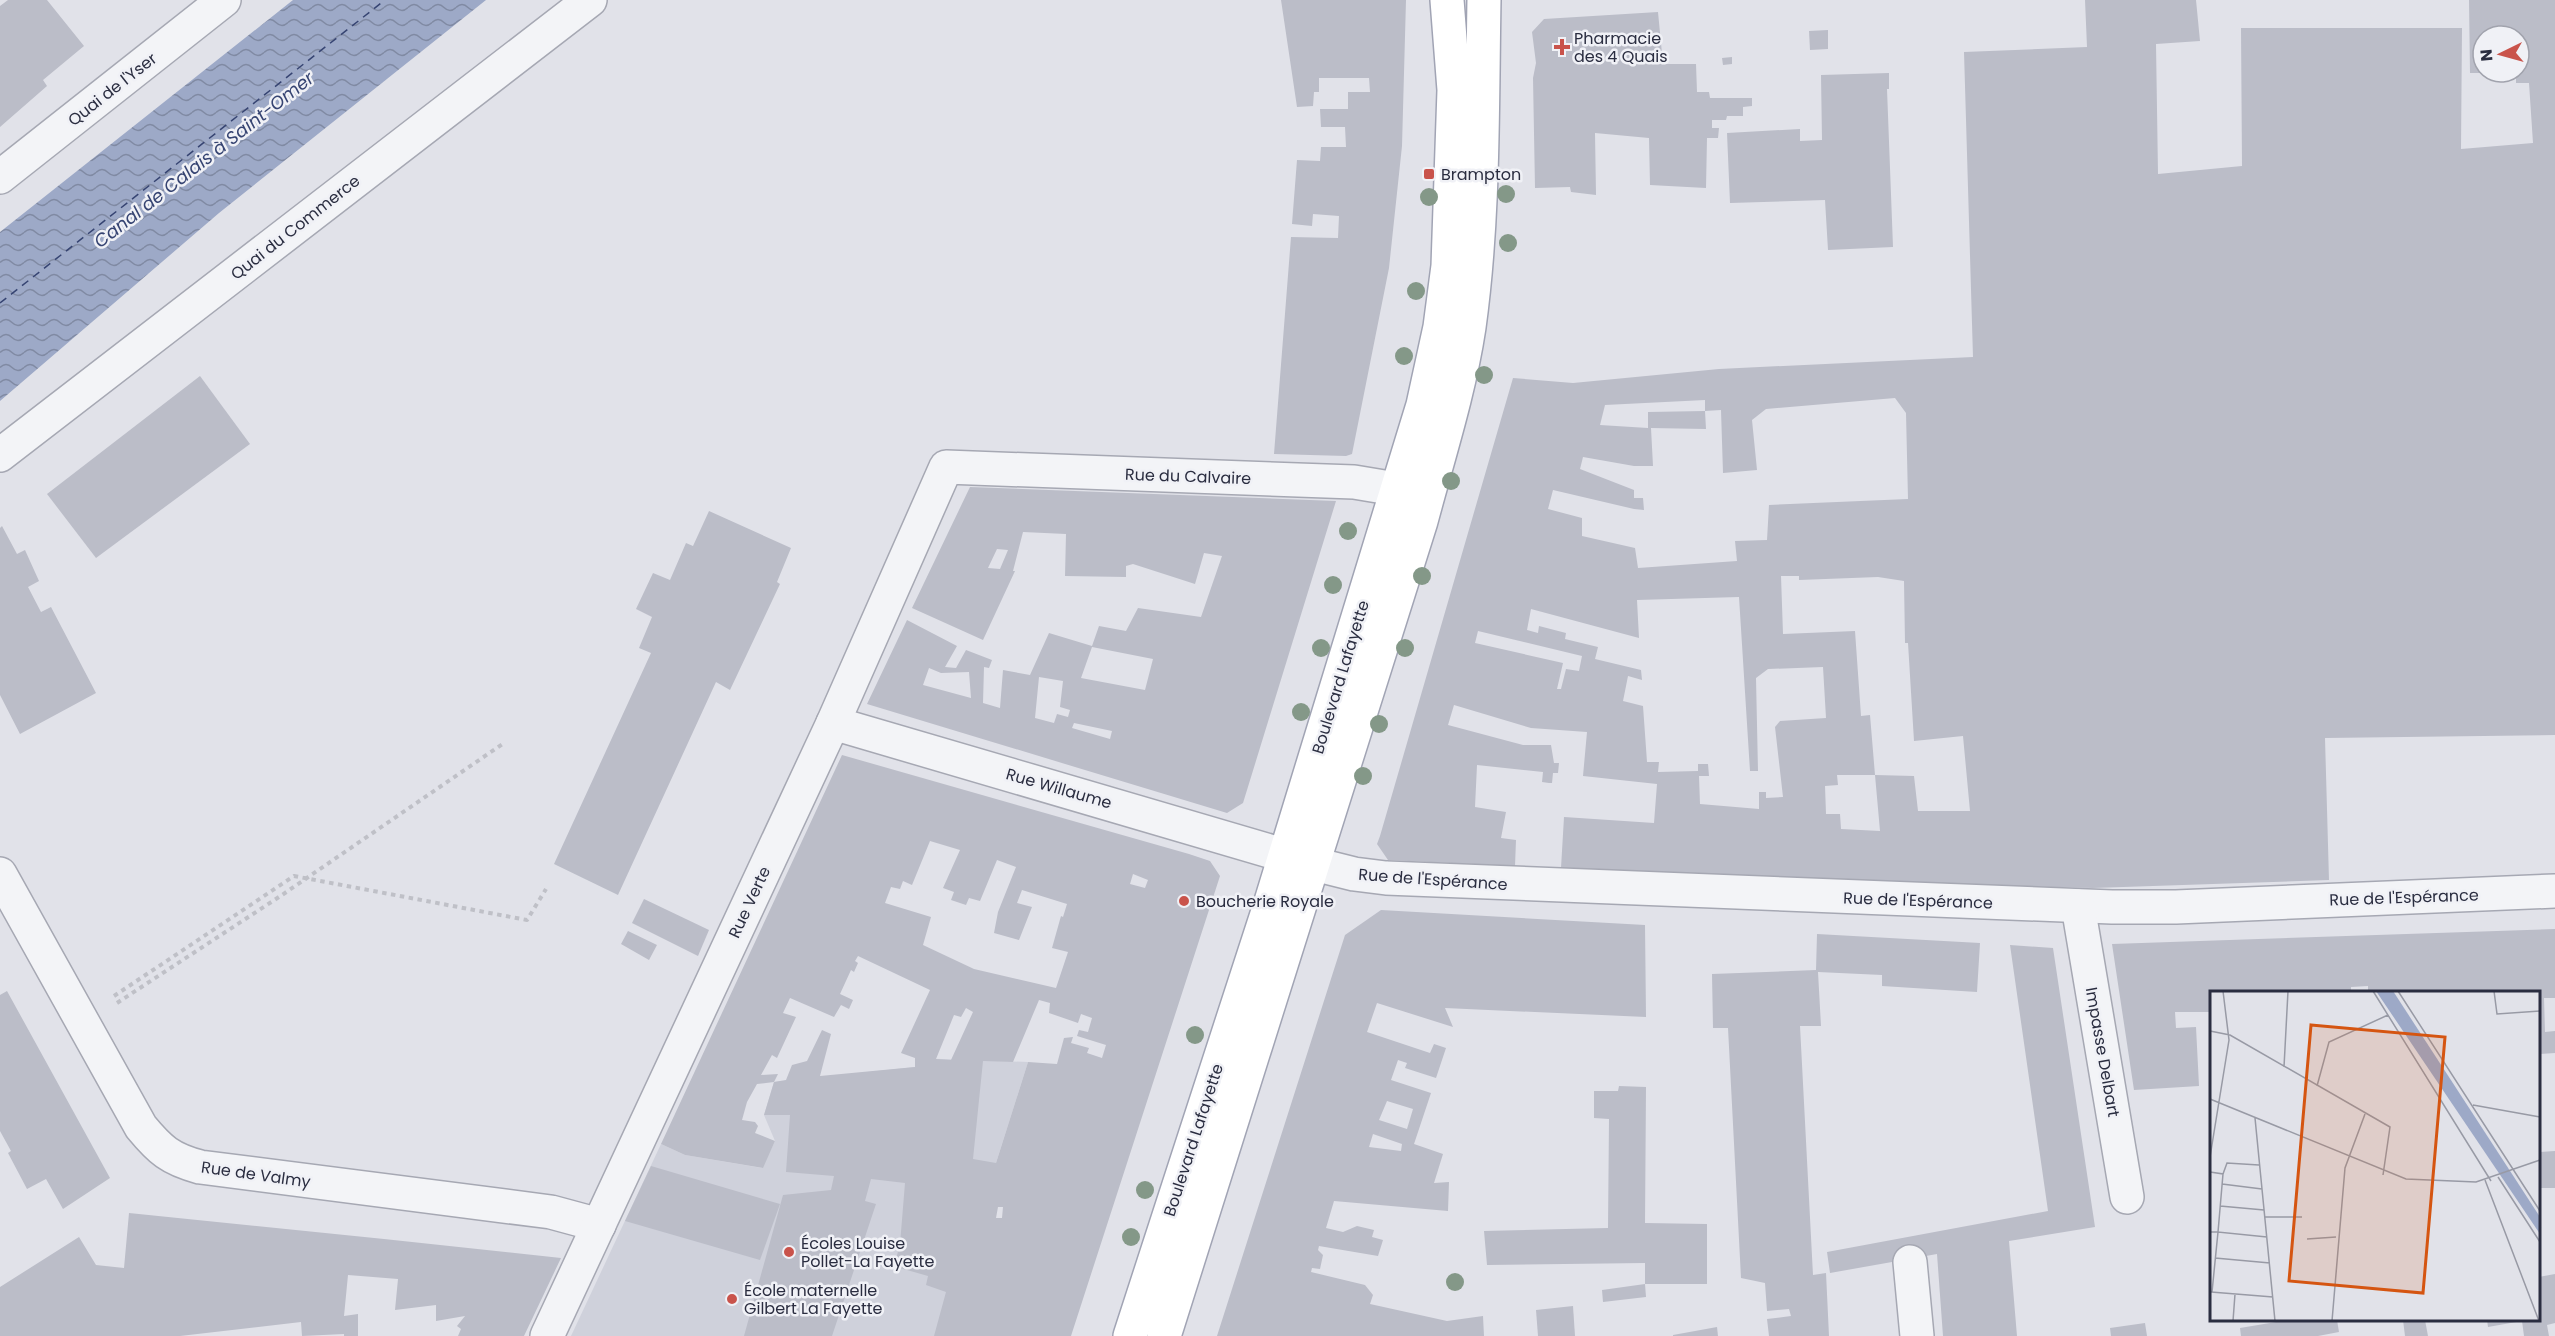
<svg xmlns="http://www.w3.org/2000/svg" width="2555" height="1336" viewBox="0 0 2555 1336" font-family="Poppins,sans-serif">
	<defs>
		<pattern id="water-waves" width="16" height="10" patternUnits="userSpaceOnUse" patternTransform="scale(1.5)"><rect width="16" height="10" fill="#9da9c7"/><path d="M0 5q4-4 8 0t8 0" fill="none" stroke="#808aa3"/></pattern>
	</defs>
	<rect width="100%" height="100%" fill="#e1e2e9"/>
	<polygon fill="#cfd1db" points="915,1058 1028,1062 941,1336 571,1336 661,1144 685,1155 762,1168 775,1141 764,1115 774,1082 915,1067"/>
	<polygon fill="url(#water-waves)" points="293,0 486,0 219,213 0,401 0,232"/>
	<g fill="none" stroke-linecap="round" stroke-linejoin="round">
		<polyline stroke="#364472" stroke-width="1.5" stroke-dasharray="8 6" stroke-linecap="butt" points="0,303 385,0"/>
	</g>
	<g fill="#bbbdc8" fill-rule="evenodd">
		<polygon points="8,0 47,0 84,46 43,80 47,86 0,127 0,6"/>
		<polygon points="1281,0 1406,0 1402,146 1389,268 1352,454 1346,456 1274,454 1291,237 1338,238 1339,216 1313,214 1312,226 1292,224 1297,160 1320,161 1321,147 1346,147 1345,127 1321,127 1320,109 1348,109 1348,92 1370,92 1369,78 1319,78 1319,92 1314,92 1313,106 1297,107"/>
		<path d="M 2085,0 L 2196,0 L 2200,41 L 2156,44 L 2158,174 L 2242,166 L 2241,28 L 2462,28 L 2461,149 L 2533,143 L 2529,83 L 2516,83 L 2516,72 L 2519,72 L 2519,36 L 2483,36 L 2483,73 L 2470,73 L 2469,0 L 2555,0 L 2555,735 L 2325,738 L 2329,880 L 2093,888 L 1885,883 L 1561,868 L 1564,817 L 1654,823 L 1657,784 L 1583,776 L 1587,732 L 1531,728 L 1454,705 L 1448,725 L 1523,745 L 1551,745 L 1554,763 L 1559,763 L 1558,773 L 1553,773 L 1552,783 L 1549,783 L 1542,782 L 1543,772 L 1477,765 L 1475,807 L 1506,812 L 1501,838 L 1516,840 L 1515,866 L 1388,860 L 1377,844 L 1380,836 L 1513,378 L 1573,383 L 1719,369 L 1973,357 L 1964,52 L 2087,47 ZM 1895,398 L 1906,413 L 1908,499 L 1769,505 L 1767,540 L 1735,541 L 1737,561 L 1638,568 L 1635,548 L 1582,536 L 1582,518 L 1548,509 L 1553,490 L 1634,509 L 1644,510 L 1643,498 L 1634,498 L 1634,490 L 1580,469 L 1583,457 L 1634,466 L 1653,466 L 1651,428 L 1706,429 L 1705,411 L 1648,412 L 1648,428 L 1600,425 L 1605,405 L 1705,400 L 1705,411 L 1721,410 L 1723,473 L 1757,470 L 1752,420 L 1766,409 ZM 1781,576 L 1799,576 L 1799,580 L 1878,577 L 1904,581 L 1905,643 L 1908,643 L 1914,741 L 1963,736 L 1970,811 L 1918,811 L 1914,776 L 1875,775 L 1880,831 L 1841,829 L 1840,814 L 1826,814 L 1825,786 L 1838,785 L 1837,775 L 1875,775 L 1870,715 L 1861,716 L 1855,631 L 1783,634 ZM 1739,597 L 1750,771 L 1758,771 L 1756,678 L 1768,669 L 1823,667 L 1826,718 L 1780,721 L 1775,727 L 1783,797 L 1766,798 L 1766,792 L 1759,792 L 1759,809 L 1700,804 L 1699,776 L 1709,776 L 1708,764 L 1698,764 L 1698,771 L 1658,772 L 1659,762 L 1647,762 L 1643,706 L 1623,701 L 1628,676 L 1642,680 L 1641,670 L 1595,659 L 1598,647 L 1565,639 L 1566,633 L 1539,626 L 1538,633 L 1527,630 L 1531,609 L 1639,638 L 1637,600 ZM 1478,631 L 1582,656 L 1579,671 L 1566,669 L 1561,689 L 1557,689 L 1563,663 L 1475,643 Z"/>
		<polygon points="1658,12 1663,64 1696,64 1697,92 1709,92 1710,98 1752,98 1752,106 1743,107 1743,116 1727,116 1726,120 1712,120 1712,128 1719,128 1718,138 1707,138 1706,188 1650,185 1649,138 1595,133 1596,195 1571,192 1570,187 1535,188 1533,78 1536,63 1532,32 1544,19"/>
		<polygon points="1828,30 1828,49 1810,50 1809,31"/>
		<polygon points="1732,57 1732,64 1723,65 1722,58"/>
		<polygon points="1889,73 1889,89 1887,89 1893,247 1828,250 1825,200 1730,203 1727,133 1800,129 1800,141 1822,140 1821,75"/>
		<polygon points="200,376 250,444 96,558 47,494"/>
		<path d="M 970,487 L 1336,501 L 1243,803 L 1227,813 L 867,704 L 907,620 L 957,646 L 945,667 L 956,668 L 966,650 L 992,660 L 989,668 L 984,667 L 983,703 L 1000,708 L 1003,670 L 1030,675 L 1049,633 L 1092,646 L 1099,626 L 1126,631 L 1138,608 L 1201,617 L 1222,556 L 1204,553 L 1195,584 L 1133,564 L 1126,566 L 1126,577 L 1065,576 L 1066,534 L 1023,532 L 1013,571 L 1015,571 L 983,640 L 912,608 ZM 997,549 L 1008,550 L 1000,569 L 988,568 ZM 1092,647 L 1153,659 L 1145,690 L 1081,678 ZM 929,668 L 941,673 L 969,672 L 971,698 L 923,685 ZM 1039,677 L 1063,681 L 1060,707 L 1070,710 L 1068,717 L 1057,714 L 1054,723 L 1035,718 ZM 1074,723 L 1112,731 L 1110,739 L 1072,728 Z"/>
		<polygon points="709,511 791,548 777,582 780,584 730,690 716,682 618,895 554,864 651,653 639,648 652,617 636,609 653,573 670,580 686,543 693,546"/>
		<polygon points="2,526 17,554 25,550 39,581 28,587 41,612 51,607 96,693 20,734 0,695 0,528"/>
		<path d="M 842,755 L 1189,854 L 1210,861 L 1220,876 L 1071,1336 L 934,1336 L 946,1292 L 926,1285 L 928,1276 L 900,1268 L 901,1260 L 896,1259 L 900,1244 L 905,1183 L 871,1179 L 865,1201 L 876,1204 L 832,1336 L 744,1336 L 783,1195 L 831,1190 L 834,1176 L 786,1172 L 790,1115 L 764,1115 L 774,1082 L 786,1080 L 792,1065 L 807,1061 L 822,1030 L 831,1034 L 820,1076 L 915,1067 L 915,1058 L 901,1053 L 930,990 L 858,956 L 855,961 L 858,963 L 854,972 L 851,970 L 840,994 L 853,1000 L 849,1009 L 841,1005 L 834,1017 L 790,998 L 783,1013 L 796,1017 L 777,1058 L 772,1055 L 761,1075 L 778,1074 L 774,1082 L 757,1084 L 747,1102 L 742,1120 L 755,1122 L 758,1126 L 755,1133 L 775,1141 L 763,1168 L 685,1155 L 661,1144 ZM 930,841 L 960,850 L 943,888 L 954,892 L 951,900 L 966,905 L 969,898 L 980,901 L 997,860 L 1016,867 L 998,912 L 994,933 L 1019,940 L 1032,907 L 1017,903 L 1022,890 L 1067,904 L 1063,917 L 1061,916 L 1052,948 L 1068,952 L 1056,988 L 974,969 L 923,945 L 931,917 L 885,903 L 891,887 L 900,889 L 903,881 L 912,885 ZM 1133,874 L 1148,880 L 1145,888 L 1130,884 ZM 1039,1000 L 1050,1003 L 1049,1013 L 1078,1023 L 1081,1014 L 1092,1018 L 1088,1032 L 1079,1030 L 1077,1036 L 1106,1045 L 1102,1058 L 1087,1053 L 1089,1048 L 1071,1043 L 1073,1037 L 1064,1038 L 1057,1064 L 1028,1062 L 996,1163 L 973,1159 L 983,1061 L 1013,1062 ZM 966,1008 L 973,1012 L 951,1060 L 936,1059 L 954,1015 L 961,1017 ZM 998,1207 L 1003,1207 L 1002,1218 L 996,1218 Z"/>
		<polygon points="644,899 709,930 698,956 632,923"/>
		<path d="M 1381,910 L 1645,925 L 1646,1017 L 1445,1008 L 1453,1027 L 1377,1003 L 1367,1032 L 1430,1053 L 1434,1044 L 1446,1048 L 1436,1078 L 1405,1068 L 1407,1063 L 1398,1060 L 1391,1080 L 1431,1093 L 1414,1144 L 1443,1154 L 1434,1183 L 1449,1182 L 1448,1211 L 1334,1201 L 1326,1228 L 1343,1232 L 1357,1226 L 1374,1230 L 1372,1237 L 1383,1240 L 1378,1256 L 1319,1246 L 1318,1250 L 1323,1255 L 1320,1269 L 1312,1268 L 1311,1272 L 1365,1285 L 1373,1295 L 1370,1304 L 1447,1321 L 1483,1316 L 1484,1336 L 1217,1336 L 1345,935 ZM 1387,1101 L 1413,1109 L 1407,1129 L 1379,1120 ZM 1373,1134 L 1402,1144 L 1401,1151 L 1369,1147 Z"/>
		<polygon points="2555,929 2555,998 2544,998 2545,1032 2555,1031 2555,1053 2538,1054 2538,992 2368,992 2368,986 2351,987 2351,992 2212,992 2211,1012 2175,1012 2176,1028 2196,1027 2199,1086 2134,1090 2112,944"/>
		<polygon points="628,931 657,945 649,960 621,944"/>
		<polygon points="1817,934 1980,943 1977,992 1882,986 1882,975 1818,972 1821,1026 1800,1026 1813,1275 1826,1273 1829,1336 1769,1336 1767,1319 1791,1316 1789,1309 1767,1311 1765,1283 1741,1278 1728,1028 1713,1028 1712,974 1816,970"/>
		<polygon points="2010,945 2053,948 2095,1227 2009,1241 2017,1336 1943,1336 1937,1254 1830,1273 1827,1252 2048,1211"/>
		<polygon points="7,991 110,1178 63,1209 46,1179 27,1189 8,1153 11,1151 0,1131 0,995"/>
		<polygon points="1619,1086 1646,1087 1645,1223 1707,1224 1707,1284 1645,1284 1646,1297 1603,1302 1602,1290 1645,1284 1645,1263 1487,1265 1484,1231 1608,1228 1609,1119 1594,1118 1594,1091 1618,1091"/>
		<polygon points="2555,1151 2555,1188 2538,1188 2538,1152"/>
		<polygon points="651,1166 780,1204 760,1260 625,1221"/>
		<polygon points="129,1213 384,1239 561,1258 524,1336 458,1336 461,1329 457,1326 465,1316 436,1321 436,1305 395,1310 398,1279 348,1275 344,1316 358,1314 358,1336 344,1336 344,1334 302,1336 301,1322 180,1336 0,1336 0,1287 79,1237 96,1265 124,1268"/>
		<polygon points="2555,1274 2555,1323 2547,1325 2549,1336 2524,1336 2522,1321 2488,1327 2487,1320 2538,1320 2538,1277"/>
		<polygon points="1573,1306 1575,1336 1538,1336 1536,1310"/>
		<polygon points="2288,1320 2337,1320 2339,1332 2318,1336 2241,1336 2240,1328"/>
		<polygon points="2403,1320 2425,1320 2428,1336 2405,1336"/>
		<polygon points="2145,1323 2147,1336 2111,1336 2110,1328"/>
		<polygon points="1717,1327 1718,1336 1673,1336 1673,1335"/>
	</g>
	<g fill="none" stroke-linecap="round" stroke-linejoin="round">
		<defs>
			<g id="minor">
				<polyline points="0,455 590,0"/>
				<polyline points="833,723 1314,864 1354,874 1386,878 2112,907 2176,907 2555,891"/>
				<path d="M 0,874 L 141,1127 C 160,1150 170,1159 200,1167 L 551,1212 L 599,1225"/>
				<polyline points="2078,906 2127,1197"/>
				<polyline points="1910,1262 1917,1336"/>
				<polyline points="547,1336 833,723 946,467 1354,482 1426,494"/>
			</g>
			<polyline id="tertiary" points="0,177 224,0"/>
			<g id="primary">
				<polyline points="1130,1336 1269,908 1423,405 1440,327 1448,266 1454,90 1447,0"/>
				<path d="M 1164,1336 L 1421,521 C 1438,457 1459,393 1469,327 C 1484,219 1482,109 1484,0"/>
			</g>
		</defs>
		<use href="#minor" stroke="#a6a8b3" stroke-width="36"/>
		<use href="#tertiary" stroke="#a6a8b3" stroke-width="36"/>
		<use href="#primary" stroke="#a1a4b4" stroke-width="36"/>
		<g stroke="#bfc0c7" stroke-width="4" stroke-dasharray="4.5 4.5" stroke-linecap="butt">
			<polyline points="114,996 294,876 527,920 546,889"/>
			<polyline points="117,1003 282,895 504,743"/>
		</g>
		<use href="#minor" stroke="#f3f4f7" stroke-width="33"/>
		<use href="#tertiary" stroke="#f3f4f7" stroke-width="33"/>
		<use href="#primary" stroke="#fff" stroke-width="33"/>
	</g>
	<g fill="#849888">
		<circle cx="1506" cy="194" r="9"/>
		<circle cx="1429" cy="197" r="9"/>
		<circle cx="1508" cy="243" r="9"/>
		<circle cx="1416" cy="291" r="9"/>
		<circle cx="1404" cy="356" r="9"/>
		<circle cx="1484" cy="375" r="9"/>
		<circle cx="1451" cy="481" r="9"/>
		<circle cx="1348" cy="531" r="9"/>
		<circle cx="1422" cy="576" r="9"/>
		<circle cx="1333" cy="585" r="9"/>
		<circle cx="1321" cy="648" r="9"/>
		<circle cx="1405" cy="648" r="9"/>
		<circle cx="1301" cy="712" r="9"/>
		<circle cx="1379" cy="724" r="9"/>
		<circle cx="1363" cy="776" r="9"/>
		<circle cx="1195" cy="1035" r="9"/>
		<circle cx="1145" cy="1190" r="9"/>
		<circle cx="1131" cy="1237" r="9"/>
		<circle cx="1455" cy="1282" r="9"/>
	</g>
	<g fill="#c9534b" stroke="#f0f1f6" stroke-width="2">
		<path d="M1559 38h6v6h6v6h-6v6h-6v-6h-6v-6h6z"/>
		<rect x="1423" y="168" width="12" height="12" rx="3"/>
		<circle cx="1184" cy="901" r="6"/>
		<circle cx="789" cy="1252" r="6"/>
		<circle cx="732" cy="1299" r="6"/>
	</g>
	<g text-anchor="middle" stroke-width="5" stroke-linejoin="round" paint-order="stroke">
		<g font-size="16" fill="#2a2d40" stroke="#f0f1f6" text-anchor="start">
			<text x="1574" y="44">Pharmacie<tspan x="1574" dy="18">des 4 Quais</tspan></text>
			<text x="1441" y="180">Brampton</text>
			<text x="1196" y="907">Boucherie Royale</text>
			<text x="801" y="1249">Écoles Louise<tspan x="801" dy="18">Pollet-La Fayette</tspan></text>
			<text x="744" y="1296">École maternelle<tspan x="744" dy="18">Gilbert La Fayette</tspan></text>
		</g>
		<g font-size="16" fill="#2a2d40" stroke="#f0f1f6">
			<text transform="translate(112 89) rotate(-38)" y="6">Quai de l'Yser</text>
			<text transform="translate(295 227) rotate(-38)" y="6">Quai du Commerce</text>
			<text transform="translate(1188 476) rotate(2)" y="6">Rue du Calvaire</text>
			<text transform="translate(1340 677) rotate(-73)" y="6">Boulevard Lafayette</text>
			<text transform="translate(1059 788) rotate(16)" y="6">Rue Willaume</text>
			<text transform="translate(1433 879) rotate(4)" y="6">Rue de l'Espérance</text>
			<text transform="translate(2404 897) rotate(-2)" y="6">Rue de l'Espérance</text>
			<text transform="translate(1918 900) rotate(2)" y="6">Rue de l'Espérance</text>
			<text transform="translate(749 902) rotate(-65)" y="6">Rue Verte</text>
			<text transform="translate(2103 1052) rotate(80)" y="6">Impasse Delbart</text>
			<text transform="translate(1193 1140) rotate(-72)" y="6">Boulevard Lafayette</text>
			<text transform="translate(256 1174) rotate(8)" y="6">Rue de Valmy</text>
		</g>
		<g font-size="18" font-style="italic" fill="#364472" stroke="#f0f1f6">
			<text transform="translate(204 160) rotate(-38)" y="6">Canal de Calais à Saint-Omer</text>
		</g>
	</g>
	<g transform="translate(2210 991)">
		<rect width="330" height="330" fill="#e1e2e9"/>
		<path d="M 166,0 L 183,0 L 330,226 L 330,243 Z" fill="#9da9c7"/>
		<path fill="none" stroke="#9da9c7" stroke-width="3" d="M 176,0 L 292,178M 296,185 L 330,237"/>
		<path fill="none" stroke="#989aa5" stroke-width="1.5" d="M 163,0 L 281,190M 188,0 L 330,220M 284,0 L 287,23 L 330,20M 0,40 L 20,44 L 180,136 L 173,184M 74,76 L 78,0M 107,95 L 119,51 L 178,24M 0,108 L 196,188 L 266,191 L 330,169M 263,114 L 330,126M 45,127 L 65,330M 0,166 L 19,49 L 13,0M 0,181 L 13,183 L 8,241 L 0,241M 13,183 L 17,172 L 49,174M 288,186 L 330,251M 275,189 L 329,330M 12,193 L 52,198M 10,215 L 54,219M 55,226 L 92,226M 97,248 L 126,246M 5,267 L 60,272M 1,301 L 63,306M 2,301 L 8,241 L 57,246M 23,330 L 25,303M 122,330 L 135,177 L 155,123"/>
		<path fill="#d55511" fill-opacity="0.15" stroke="#d55511" stroke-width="3" d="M 101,34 L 235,46 L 213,302 L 79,290 Z"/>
		<rect width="330" height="330" fill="none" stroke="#2a2d40" stroke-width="3"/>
	</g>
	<g transform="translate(2501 54) rotate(265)"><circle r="28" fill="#f0f1f6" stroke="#a1a3ad" stroke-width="1.5"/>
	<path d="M0-4.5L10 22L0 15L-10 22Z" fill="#c9534b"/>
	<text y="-9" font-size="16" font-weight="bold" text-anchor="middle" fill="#2a2d40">N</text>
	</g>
</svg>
